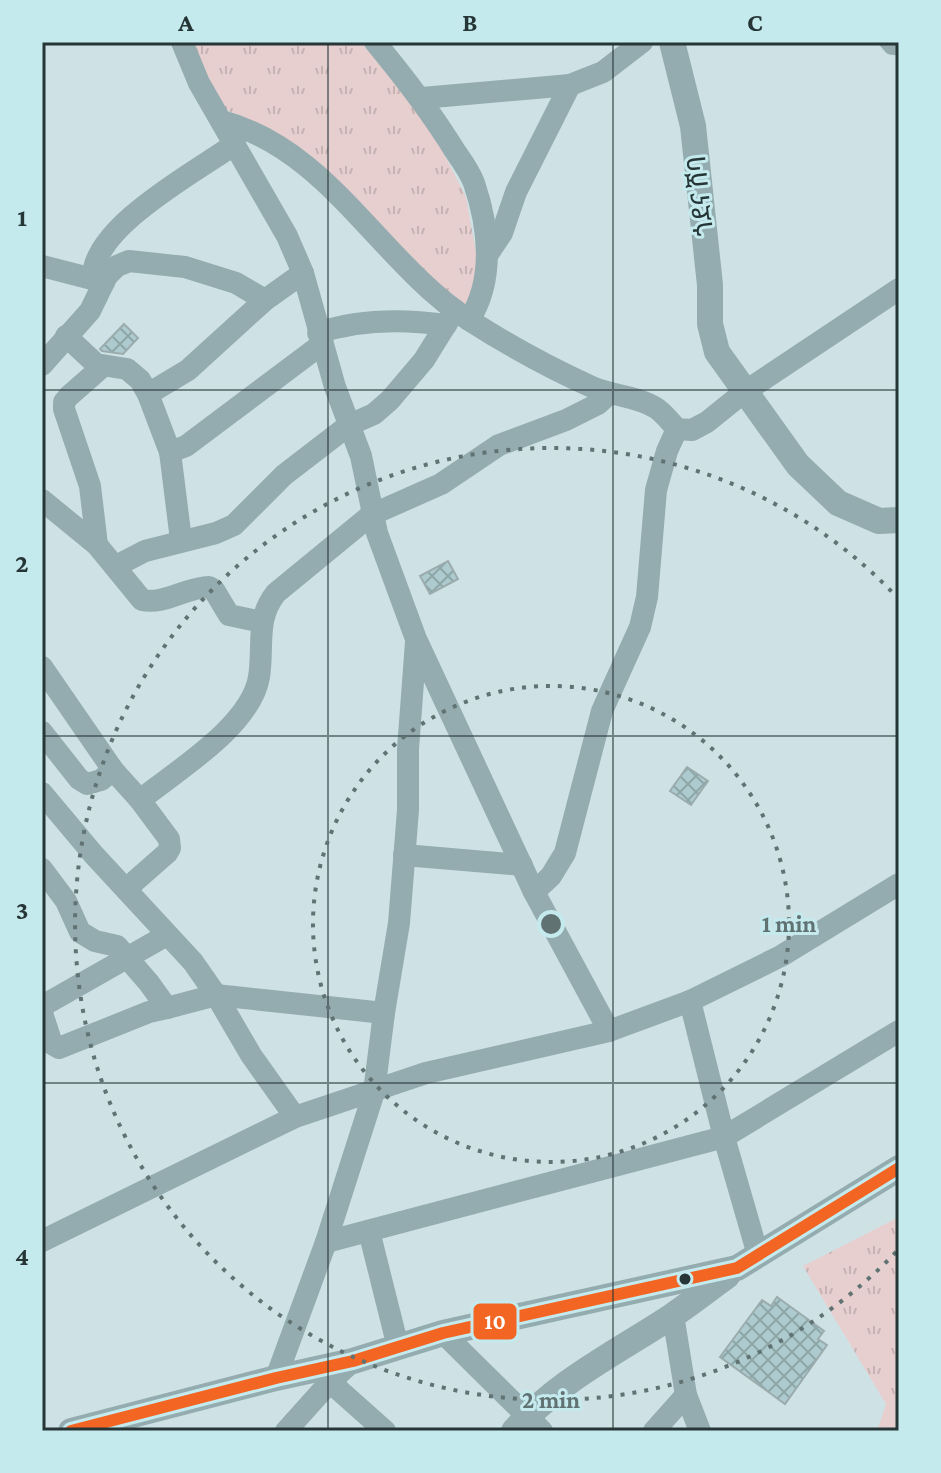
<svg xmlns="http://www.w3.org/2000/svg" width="941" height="1473" viewBox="0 0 941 1473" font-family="'Crimson Pro','Noto Sans Ethiopic',serif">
	<defs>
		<pattern id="grass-tufts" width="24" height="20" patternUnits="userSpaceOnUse" patternTransform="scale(2)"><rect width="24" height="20" fill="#e6cfce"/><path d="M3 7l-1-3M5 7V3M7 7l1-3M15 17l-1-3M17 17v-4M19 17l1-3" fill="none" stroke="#c5b2b2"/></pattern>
		<pattern id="building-cross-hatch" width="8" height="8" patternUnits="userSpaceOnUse" patternTransform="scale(2)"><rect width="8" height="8" fill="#adcbce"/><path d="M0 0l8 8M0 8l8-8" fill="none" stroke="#8da6a8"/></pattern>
	</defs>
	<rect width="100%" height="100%" fill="#cee2e5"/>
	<g fill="url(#grass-tufts)">
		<polygon points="185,42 362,42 424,115 466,197 477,258 476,291 462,315 320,178 207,95"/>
		<polygon points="899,1217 899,1431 877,1431 886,1404 803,1266"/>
	</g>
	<g fill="url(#building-cross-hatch)" stroke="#9cacae" stroke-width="2">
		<polygon points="124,324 138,338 123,354 102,351 100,349"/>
		<polygon points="448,561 458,579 430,594 420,576"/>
		<polygon points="687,767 708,781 691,805 670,791"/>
		<polygon points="777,1297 824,1331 818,1339 827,1345 785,1404 720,1357 762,1300 771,1306"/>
	</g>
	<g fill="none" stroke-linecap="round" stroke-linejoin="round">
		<polyline stroke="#94acaf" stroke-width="11" points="884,42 890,49 899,50"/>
		<g stroke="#94acaf" stroke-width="22">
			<polyline points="182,42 199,83 287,236 303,273 335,387 361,456 377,533 416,639 534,892 609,1031"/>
			<path d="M 375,42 C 404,77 431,112 455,151 C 462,161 470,172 474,183 C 489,227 495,280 469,320"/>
			<polyline points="422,98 570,85 603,72 642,42"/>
			<path d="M 221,121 C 329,149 380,262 469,320 C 508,345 550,368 592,387 C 612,396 637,396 656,408 C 664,413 670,422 677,429 L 692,430 L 707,422 L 743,393 L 899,289"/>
			<polyline points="488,254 502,233 516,192 570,85"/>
			<polyline points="42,266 104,282"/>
			<path d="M 93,279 C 90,228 197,171 235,144"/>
			<path d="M 318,333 C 359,319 404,319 446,325"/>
			<polyline points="66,336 96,364 127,369 140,380 148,394 170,452 181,540"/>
			<polyline points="42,365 90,311 107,276 117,266 129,261 185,267 236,283 265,300"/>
			<polyline points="148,394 188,370 265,300 303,273"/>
			<polyline points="170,452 186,446 322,344"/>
			<path d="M 42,500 L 97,545 L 142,600 C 164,605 187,587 209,587 L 214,590 L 229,615 L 262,622"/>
			<polyline points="97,545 90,486 64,409 64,402 69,396 102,367"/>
			<polyline points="116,566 145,551 216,533 234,525 284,475 349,425 374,414 390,400 424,360 455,310"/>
			<polyline points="42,667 113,770 140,800 169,839 170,848 167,853 126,889"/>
			<polyline points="42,732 79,779 87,784 101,780 113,770"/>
			<polyline points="42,793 94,855 193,962 216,995 251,1055 295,1117"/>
			<path d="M 140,800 C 176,771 251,726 259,677 C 264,646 255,619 276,593 L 371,515 L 441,484 L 499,445 L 566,420 L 598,404 L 610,393"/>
			<polyline points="404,855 522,865"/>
			<polyline points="42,869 66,901 80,932 95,941 117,946 149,983 167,1008 216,995 384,1013"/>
			<polyline points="534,892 551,876 565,853 602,711 640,627 647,597 656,490 667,451 677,429"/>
			<polyline points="167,935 44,1005 42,1013 52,1044 59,1048 149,1012 167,1008"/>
			<polyline points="690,1001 724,1137 758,1255"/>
			<polyline points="369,1231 398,1347"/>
			<polyline points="42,1241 295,1117 426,1073 609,1031 690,1001 781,956 899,884"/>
			<polyline points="326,1242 724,1137 899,1031"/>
			<polyline points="673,1315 686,1395 700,1431"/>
			<polyline points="443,1333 542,1431"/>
			<polyline points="276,1378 326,1242 374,1092 384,1013 399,923 408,810 408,749 416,642"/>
			<polyline points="330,1382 385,1431"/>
			<polyline points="286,1431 330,1382 353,1361"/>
			<polyline points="654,1431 686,1395"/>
		</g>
		<g stroke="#94acaf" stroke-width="26">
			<polyline points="672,42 693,126 710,285 710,324 717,352 798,465 838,503 879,521 899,520"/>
			<polyline points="71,1431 276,1378 353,1361 443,1333 737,1268 899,1168"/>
			<path d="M 514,1431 C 556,1382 619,1351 672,1316 C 691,1303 709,1289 727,1276"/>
		</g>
		<defs>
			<polyline id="bus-1" points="71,1431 276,1378 353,1361 443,1333 737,1268 899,1168"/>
		</defs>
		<use href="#bus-1" stroke="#c5eaee" stroke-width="18"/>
		<use href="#bus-1" stroke="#f26522" stroke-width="12"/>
	</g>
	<path fill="none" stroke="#263536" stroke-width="2" stroke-opacity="0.55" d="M 328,42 L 328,1431M 613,42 L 613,1431M 42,390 L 899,390M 42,736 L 899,736M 42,1083 L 899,1083"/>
	<g fill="none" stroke="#617273" stroke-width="4" stroke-dasharray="4 8">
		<circle cx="551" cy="924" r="238"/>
		<path d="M896 1252A476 476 0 1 1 896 596"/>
	</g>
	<circle fill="#263536" stroke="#c5eaee" stroke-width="3" cx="685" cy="1279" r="7"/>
	<g text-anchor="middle" stroke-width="6" stroke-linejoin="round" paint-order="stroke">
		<g font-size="26" fill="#263536" stroke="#c5eaee">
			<text transform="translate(700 196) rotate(-96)" y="9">ጎደና ሸባ</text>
		</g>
	</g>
	<circle cx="551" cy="924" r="12" fill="#617273" stroke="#c5eaee" stroke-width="4"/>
	<g font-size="24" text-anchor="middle" font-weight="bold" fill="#617273" stroke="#c5eaee" stroke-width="6" stroke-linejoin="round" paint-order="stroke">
		<text x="789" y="932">1 min</text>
		<text x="551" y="1408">2 min</text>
	</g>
	<rect stroke="#c5eaee" stroke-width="3" x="472" y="1302" width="46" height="39" rx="8" fill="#f26522"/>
	<g font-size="22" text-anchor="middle" font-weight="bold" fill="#fff">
		<text x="495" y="1329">10</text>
	</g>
	<rect width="941" height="1473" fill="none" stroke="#c5eaee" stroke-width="88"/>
	<rect x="44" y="44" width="853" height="1385" fill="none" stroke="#263536" stroke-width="3"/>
	<g font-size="26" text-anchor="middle" font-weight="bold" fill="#263536">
		<text x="186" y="31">A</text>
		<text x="470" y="31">B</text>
		<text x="755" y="31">C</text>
		<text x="22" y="226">1</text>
		<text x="22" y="572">2</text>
		<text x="22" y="919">3</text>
		<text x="22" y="1265">4</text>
	</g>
</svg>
